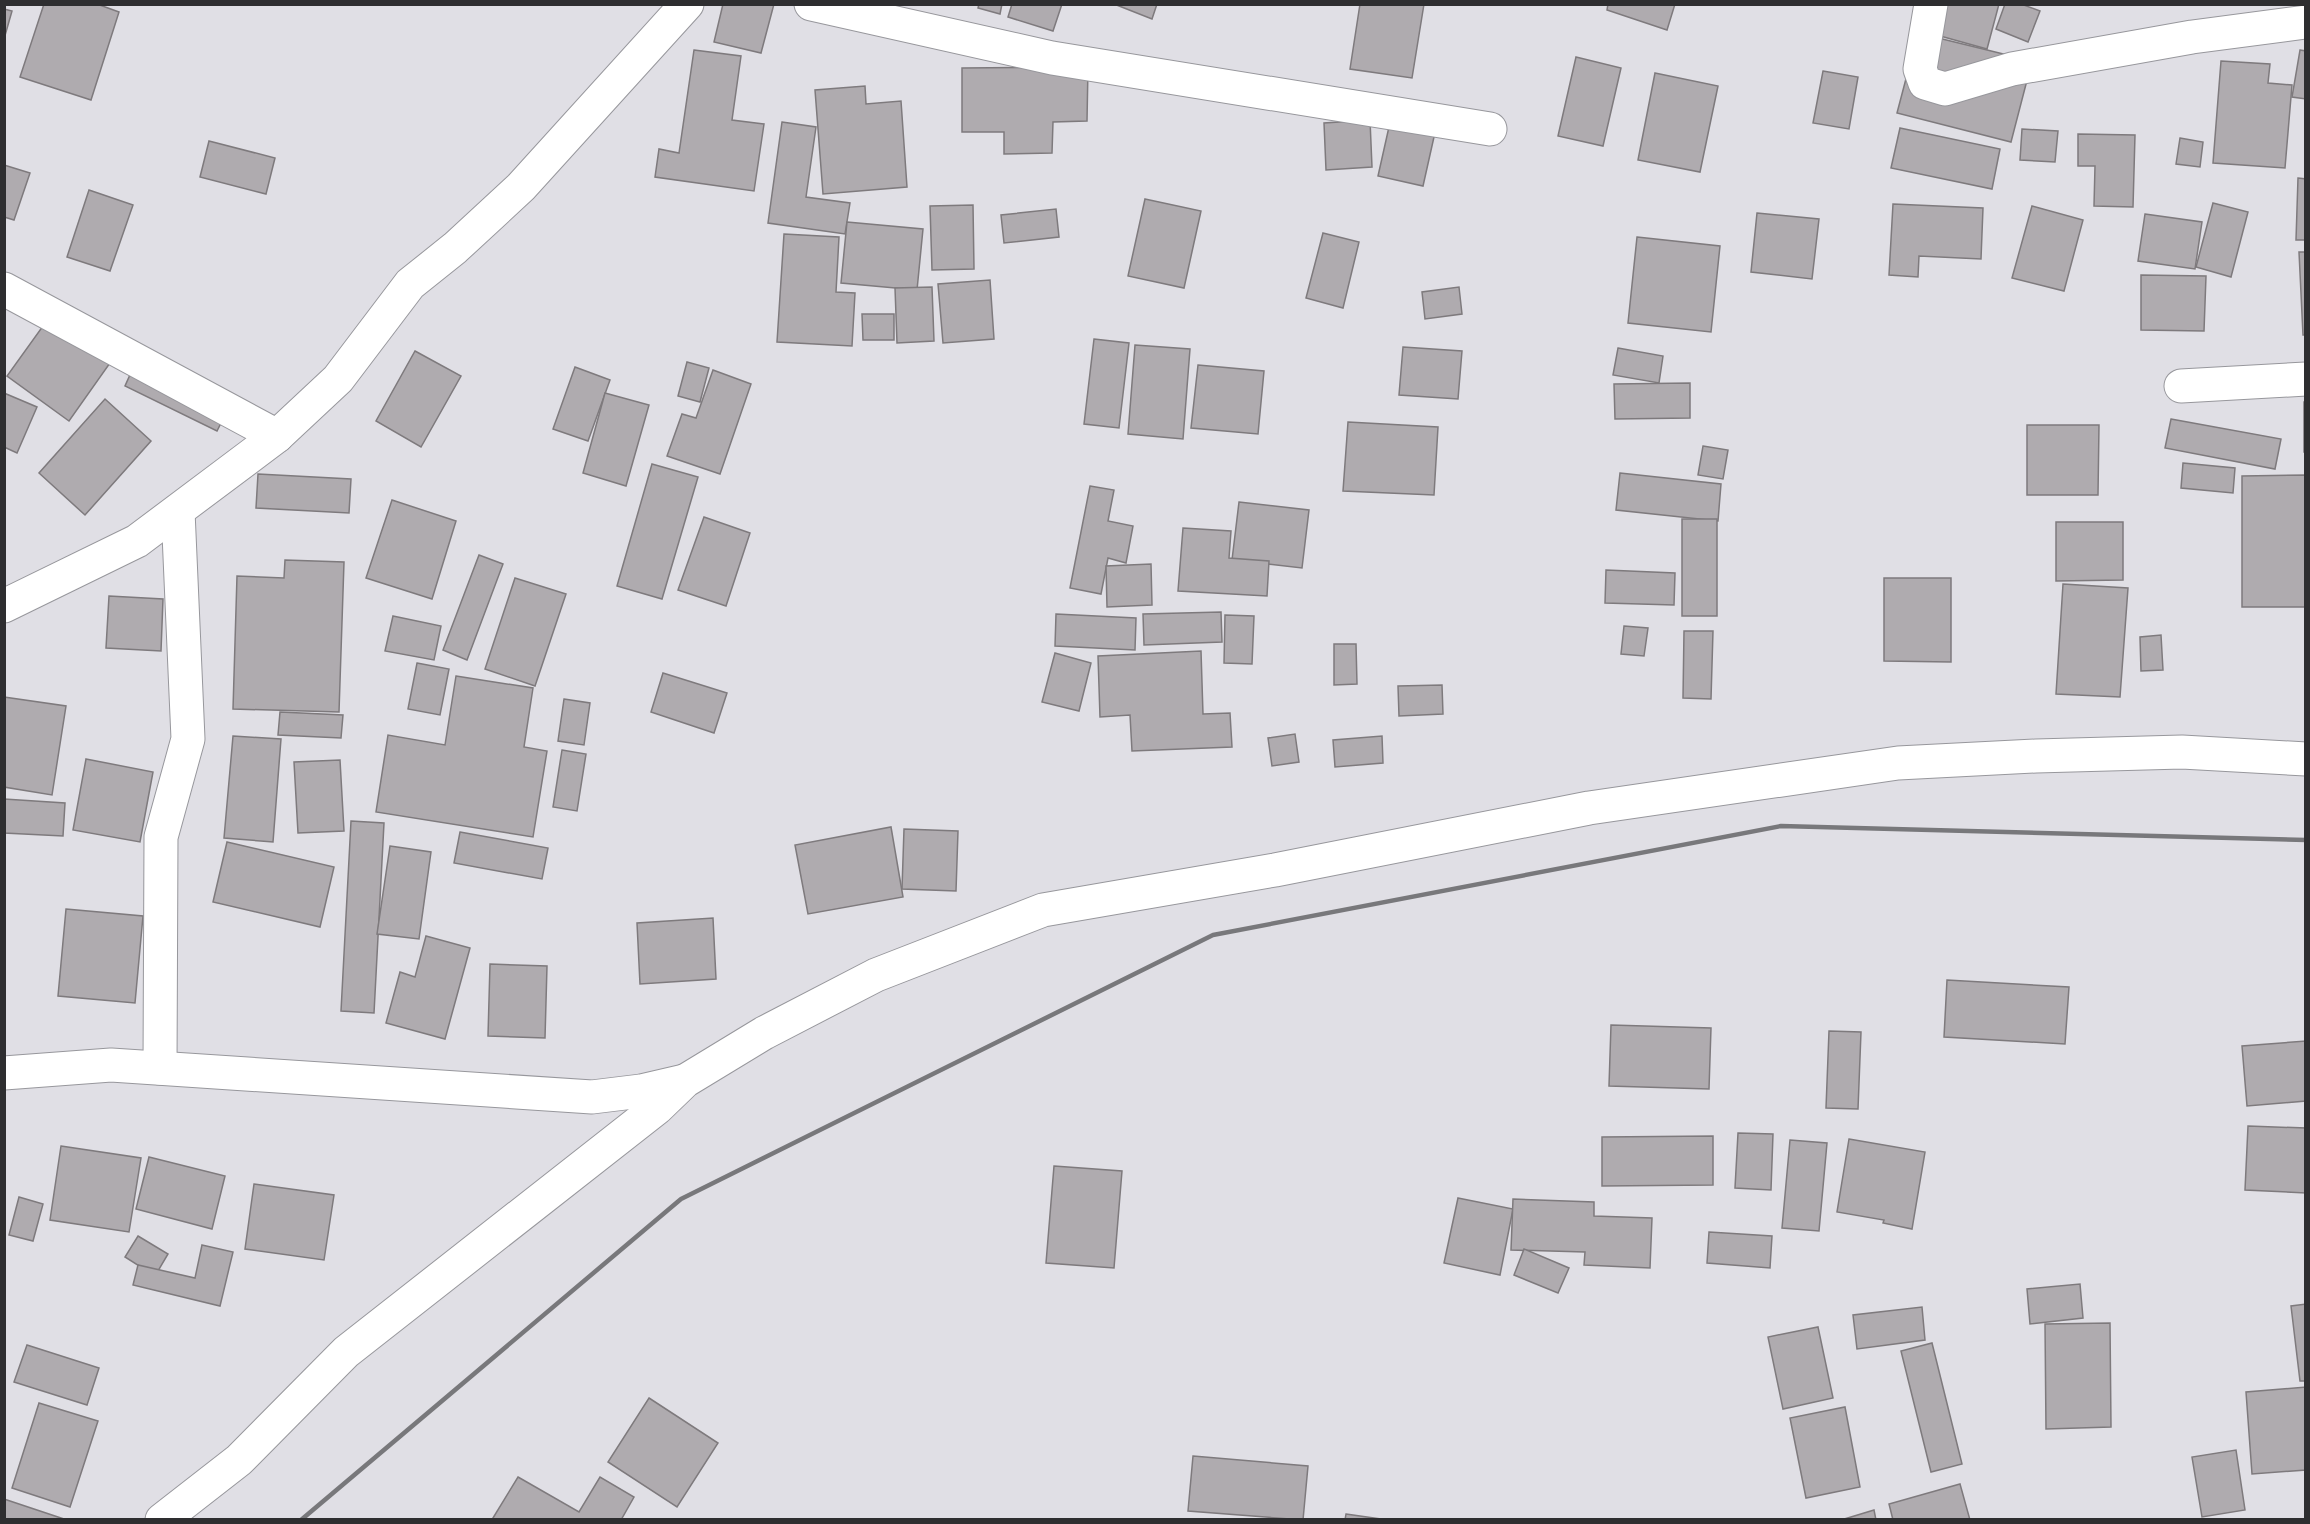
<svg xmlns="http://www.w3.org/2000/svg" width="2310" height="1524" viewBox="0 0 2310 1524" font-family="Overpass,sans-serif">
	<rect width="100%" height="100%" fill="#e0dfe5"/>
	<g fill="#afabaf" stroke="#7e7a7d" stroke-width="1.5">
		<polygon points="44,4 97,4 119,12 91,100 20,77"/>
		<polygon points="723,4 774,4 761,53 714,42"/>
		<polygon points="979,4 1002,4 1000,14 978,8"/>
		<polygon points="1012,4 1062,4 1053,31 1008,17"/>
		<polygon points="1114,4 1157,4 1152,19"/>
		<polygon points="1360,4 1424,4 1412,78 1350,69"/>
		<polygon points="1608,4 1675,4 1667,30 1607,10"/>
		<polygon points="1921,4 1999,4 1987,49 1915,29"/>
		<polygon points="2005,4 2021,4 2040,11 2028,42 1996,29"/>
		<polygon points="4,9 12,11 4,39"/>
		<polygon points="1918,33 2032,61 2011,142 1897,113"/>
		<polygon points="694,50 741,56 732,120 764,124 754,191 655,177 659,149 679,153"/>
		<polygon points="2300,50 2306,51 2306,99 2292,97"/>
		<polygon points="1576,57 1621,68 1603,146 1558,136"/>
		<polygon points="2221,61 2270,64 2268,83 2292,85 2285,168 2213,163"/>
		<polygon points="1088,67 1087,121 1053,122 1052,153 1004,154 1004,132 962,132 962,68"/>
		<polygon points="1823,71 1858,77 1849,129 1813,123"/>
		<polygon points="1655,73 1718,86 1700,172 1638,160"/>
		<polygon points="865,86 866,104 901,101 907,187 823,194 815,90"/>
		<polygon points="1391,118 1436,128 1423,186 1378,176"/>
		<polygon points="1370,120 1372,167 1326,170 1324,123"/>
		<polygon points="782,122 816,127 806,197 850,203 845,234 768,223"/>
		<polygon points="1900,128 2000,149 1992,189 1891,168"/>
		<polygon points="2022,129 2058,131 2055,162 2020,160"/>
		<polygon points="2078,134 2135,135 2133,207 2094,206 2095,166 2078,166"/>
		<polygon points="2180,138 2203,142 2200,167 2176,164"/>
		<polygon points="209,141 275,158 266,194 200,177"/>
		<polygon points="4,165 30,173 14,220 4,217"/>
		<polygon points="2298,178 2306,179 2306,240 2296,240"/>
		<polygon points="89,190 133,205 110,271 67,257"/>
		<polygon points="1145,199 1201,211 1184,288 1128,276"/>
		<polygon points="2213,203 2248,212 2231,277 2196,267"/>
		<polygon points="1893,204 1983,208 1981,259 1919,256 1918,277 1889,275"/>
		<polygon points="973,205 974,269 932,270 930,206"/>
		<polygon points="2032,206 2083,220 2064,291 2012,278"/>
		<polygon points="1056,209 1059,237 1004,243 1001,215"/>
		<polygon points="1757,213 1819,219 1812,279 1751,272"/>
		<polygon points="2145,214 2202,222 2195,269 2138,261"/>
		<polygon points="847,222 923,229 917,290 841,283"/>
		<polygon points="1323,233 1359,242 1343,308 1306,298"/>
		<polygon points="784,234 839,237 836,292 855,293 852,346 777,342"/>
		<polygon points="1637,237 1720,246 1711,332 1628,323"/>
		<polygon points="2299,252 2306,252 2306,335 2303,335"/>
		<polygon points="2141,275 2206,276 2204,331 2141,330"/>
		<polygon points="990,280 994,339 943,343 938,284"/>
		<polygon points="932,287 934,341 897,343 895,288"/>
		<polygon points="1459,287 1462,314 1425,319 1422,292"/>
		<polygon points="862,314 894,314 894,340 863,340"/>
		<polygon points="48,319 110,363 69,421 7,376"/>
		<polygon points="1094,339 1129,343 1119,428 1084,424"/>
		<polygon points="1135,345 1190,349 1183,439 1128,434"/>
		<polygon points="1403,347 1462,351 1458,399 1399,395"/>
		<polygon points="1618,348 1663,356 1659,383 1613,375"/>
		<polygon points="415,351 461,376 421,447 376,421"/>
		<polygon points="138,357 231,403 217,431 125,386"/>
		<polygon points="687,362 709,368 700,402 678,396"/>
		<polygon points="1198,365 1264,371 1258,434 1191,428"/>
		<polygon points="575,367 610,380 588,441 553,429"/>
		<polygon points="713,370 751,384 720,474 667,456 682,414 696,418"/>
		<polygon points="1690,383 1690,418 1615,419 1614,384"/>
		<polygon points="4,393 37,407 17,453 4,447"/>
		<polygon points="605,393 649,405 626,486 583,473"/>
		<polygon points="105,399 151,441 85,515 39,473"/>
		<rect x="2304" y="402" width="2" height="50"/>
		<polygon points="2171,419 2281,439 2275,469 2165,448"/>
		<polygon points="1348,422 1438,427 1434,495 1343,491"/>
		<polygon points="2027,425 2099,425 2098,495 2027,495"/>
		<polygon points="1703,446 1728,450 1723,479 1698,475"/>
		<polygon points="2183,463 2235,468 2233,493 2181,488"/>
		<polygon points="652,464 698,477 662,599 617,586"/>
		<polygon points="1620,473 1721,484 1718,521 1616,510"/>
		<polygon points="258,474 351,479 349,513 256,508"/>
		<polygon points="2306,475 2306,607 2242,607 2242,476"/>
		<polygon points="1090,486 1114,490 1108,521 1133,526 1126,563 1108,558 1101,594 1070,588"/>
		<polygon points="392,500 456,521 432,599 366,578"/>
		<polygon points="1239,502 1309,510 1302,568 1232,560"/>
		<polygon points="704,517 750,533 726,606 678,590"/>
		<rect x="1682" y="519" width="35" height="97"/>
		<polygon points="2056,522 2123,522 2123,580 2056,581"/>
		<polygon points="1183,528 1231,531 1229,558 1269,561 1267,596 1178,591"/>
		<polygon points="479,555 503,564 467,660 443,650"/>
		<polygon points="285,560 344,562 339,712 233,709 237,576 284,578"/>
		<polygon points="1151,564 1152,605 1107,607 1106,566"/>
		<polygon points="1606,570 1675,573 1674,605 1605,603"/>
		<polygon points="515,578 566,594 535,686 485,669"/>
		<polygon points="1884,578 1951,578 1951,662 1884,661"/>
		<polygon points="2063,584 2128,588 2120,697 2056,694"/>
		<polygon points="109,596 163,599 161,651 106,648"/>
		<polygon points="1221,612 1222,642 1144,645 1143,614"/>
		<polygon points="1056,614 1136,618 1135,650 1055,646"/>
		<polygon points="1225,615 1254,616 1252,664 1224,663"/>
		<polygon points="393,616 441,626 434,660 385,651"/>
		<polygon points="1624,626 1648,628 1644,656 1621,654"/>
		<polygon points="1684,631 1713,631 1711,699 1683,698"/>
		<polygon points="2161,635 2163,670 2141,671 2140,637"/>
		<polygon points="1334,644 1356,644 1357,684 1334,685"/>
		<polygon points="1201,651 1203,714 1230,713 1232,747 1132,751 1130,715 1100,717 1098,656"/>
		<polygon points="1055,653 1091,663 1079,711 1042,702"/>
		<polygon points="417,663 449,669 440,715 408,709"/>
		<polygon points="663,673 727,693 714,733 651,712"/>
		<polygon points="456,676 533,688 524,747 547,751 533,837 376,812 388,735 445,745"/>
		<polygon points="1442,685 1443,714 1399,716 1398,686"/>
		<polygon points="4,697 66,706 52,795 4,787"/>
		<polygon points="564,699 590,703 584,745 558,741"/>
		<polygon points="280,712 343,715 341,738 278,735"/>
		<polygon points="1295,734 1299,762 1272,766 1268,738"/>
		<polygon points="233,736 281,739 273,842 224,838"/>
		<polygon points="1382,736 1383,763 1335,767 1333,740"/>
		<polygon points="562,750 586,754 577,811 553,807"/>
		<polygon points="86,759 153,772 140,842 73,830"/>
		<polygon points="340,760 344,831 298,833 294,762"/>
		<polygon points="4,799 65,803 63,836 4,833"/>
		<polygon points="351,821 384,823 374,1013 341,1011"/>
		<polygon points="891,827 903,897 808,914 795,845"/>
		<polygon points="904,829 958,831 956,891 902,889"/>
		<polygon points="460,832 548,848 542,879 454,863"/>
		<polygon points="227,842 334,867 320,927 213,902"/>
		<polygon points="390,846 431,852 419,939 377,934"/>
		<polygon points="66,909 143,916 135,1003 58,996"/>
		<polygon points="713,918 716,979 640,984 637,923"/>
		<polygon points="426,936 470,948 445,1039 386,1023 400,972 415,977"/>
		<polygon points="490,964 547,966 545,1038 488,1036"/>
		<polygon points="1947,980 2069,987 2065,1044 1944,1037"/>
		<polygon points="1611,1025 1711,1028 1709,1089 1609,1086"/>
		<polygon points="1829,1031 1861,1032 1858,1109 1826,1108"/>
		<polygon points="2306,1041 2306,1101 2247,1106 2242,1046"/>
		<polygon points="2248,1126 2306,1128 2306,1193 2245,1190"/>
		<polygon points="1738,1133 1773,1134 1771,1190 1735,1188"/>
		<polygon points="1713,1136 1713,1185 1602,1186 1602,1137"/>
		<polygon points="1849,1139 1925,1152 1912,1229 1883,1223 1884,1220 1837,1212"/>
		<polygon points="1790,1140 1827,1143 1819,1231 1782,1228"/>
		<polygon points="61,1146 141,1158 129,1232 50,1220"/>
		<polygon points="149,1157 225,1176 212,1229 136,1209"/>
		<polygon points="1054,1166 1122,1171 1114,1268 1046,1263"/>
		<polygon points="254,1184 334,1195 324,1260 245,1249"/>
		<polygon points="19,1197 43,1204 33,1241 9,1235"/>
		<polygon points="1458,1198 1513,1209 1500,1275 1444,1263"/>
		<polygon points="1513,1199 1594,1202 1594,1216 1652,1218 1650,1268 1584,1265 1585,1252 1511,1250"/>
		<polygon points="1709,1232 1772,1236 1770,1268 1707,1263"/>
		<polygon points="138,1236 168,1254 155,1276 125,1257"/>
		<polygon points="202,1245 233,1252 220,1306 133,1285 138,1265 195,1278"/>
		<polygon points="1524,1249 1569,1268 1558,1293 1514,1275"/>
		<polygon points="2080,1284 2083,1318 2030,1324 2027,1289"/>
		<polygon points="2306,1304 2306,1381 2300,1381 2291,1306"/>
		<polygon points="1922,1307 1925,1340 1857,1349 1853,1315"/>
		<polygon points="2110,1323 2111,1427 2046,1429 2045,1324"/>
		<polygon points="1818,1327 1833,1398 1783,1409 1768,1337"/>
		<polygon points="1932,1343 1962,1464 1931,1472 1901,1351"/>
		<polygon points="27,1345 99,1368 87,1405 14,1382"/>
		<polygon points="2306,1387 2306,1470 2252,1474 2246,1392"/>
		<polygon points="649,1398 718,1443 677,1507 608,1462"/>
		<polygon points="39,1403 98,1421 70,1507 12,1488"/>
		<polygon points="1845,1407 1860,1487 1806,1498 1790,1418"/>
		<polygon points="2236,1450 2245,1510 2202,1517 2192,1457"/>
		<polygon points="1193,1456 1308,1466 1303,1520 1188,1511"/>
		<polygon points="518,1477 579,1512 600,1477 634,1497 621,1520 495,1520 493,1518"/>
		<polygon points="1960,1484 1970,1520 1893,1520 1889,1504"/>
		<polygon points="4,1499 67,1520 4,1520"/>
		<polygon points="1874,1510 1876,1520 1841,1520"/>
		<polygon points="1346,1514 1388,1520 1345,1520"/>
	</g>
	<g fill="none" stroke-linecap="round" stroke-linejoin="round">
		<defs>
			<g id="minor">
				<polyline points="811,4 1052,58 1490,129"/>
				<polyline points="1931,4 1920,69 1925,83 1945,89 2012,69 2192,37 2306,22"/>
				<polyline points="4,289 277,436"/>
				<polyline points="2181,386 2306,379"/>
				<polyline points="4,606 137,541 277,436 338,379 410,284 455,248 521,187 687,4"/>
				<polyline points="160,1068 161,837 188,739 178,511"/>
				<polyline points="4,1073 111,1065 592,1097 641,1091 684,1081"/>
				<polyline points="162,1520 239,1460 346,1352 657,1108 685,1081 764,1033 876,975 1043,910 1275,870 1589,808 1898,763 2036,756 2182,752 2306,759"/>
			</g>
		</defs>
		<use href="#minor" stroke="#97979c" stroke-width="35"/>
		<use href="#minor" stroke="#fff" stroke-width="33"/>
		<polyline stroke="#78787b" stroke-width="4.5" points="301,1520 681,1199 1213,935 1781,826 2306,840"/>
	</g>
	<rect width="2310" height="1524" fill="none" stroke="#2e2e30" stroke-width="12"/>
</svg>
